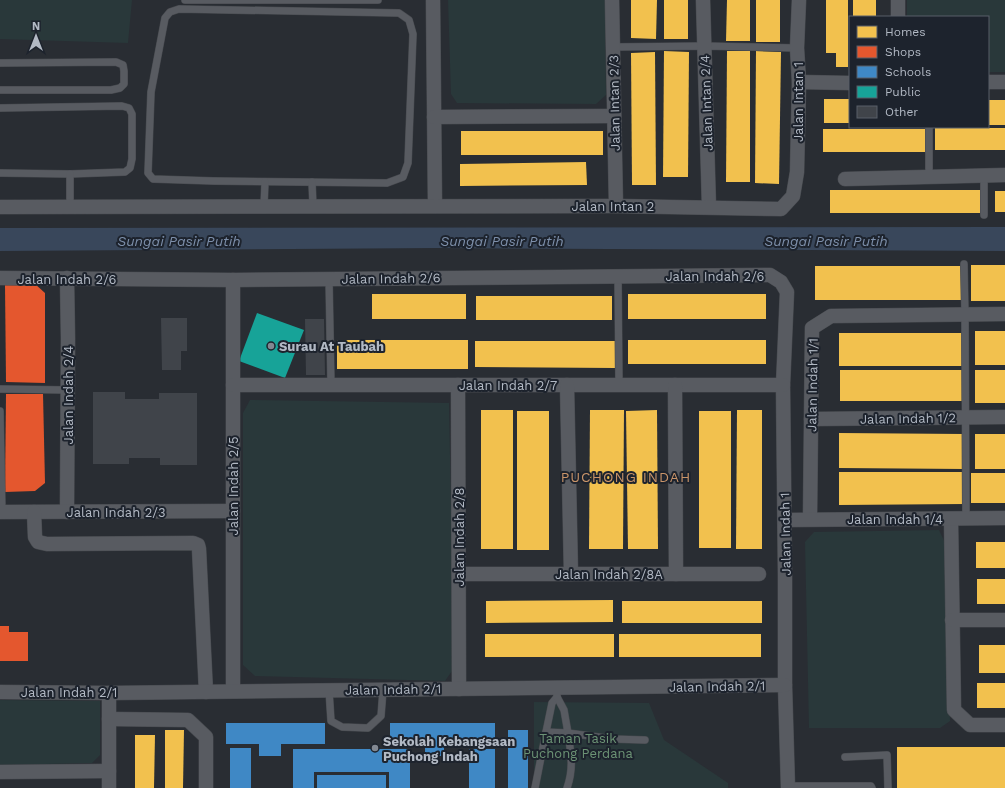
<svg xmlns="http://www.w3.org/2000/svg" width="1005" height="788" viewBox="0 0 1005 788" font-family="'Work Sans',sans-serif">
	<rect width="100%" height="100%" fill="#292d33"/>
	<g fill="#29383a">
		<polygon points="0,0 132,0 128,43 0,39"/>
		<polygon points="448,0 605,0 606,95 596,104 457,103 451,94"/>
		<polygon points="907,0 1005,0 1005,72 988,72 988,17 907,17"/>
		<polygon points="250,400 449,403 454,668 445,681 255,676 243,665 243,413"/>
		<polygon points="939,530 946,545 950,721 940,728 809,728 805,542 814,532"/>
		<polygon points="0,700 100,701 100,755 92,763 0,765"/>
		<polygon points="534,702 649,703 664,740 728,783 728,788 534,788"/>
	</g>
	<polygon fill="#39475b" points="1005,227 1005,251 437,248 0,251 0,228"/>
	<g fill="#f2c14e">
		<polygon points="631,0 657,0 656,39 631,38"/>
		<rect x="664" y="0" width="24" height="39"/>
		<polygon points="727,0 750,0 750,41 726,41"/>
		<rect x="756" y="0" width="24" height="42"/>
		<polygon points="826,0 848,0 848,67 836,67 836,53 826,53"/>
		<rect x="853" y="0" width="23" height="17"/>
		<polygon points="664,51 689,52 688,177 663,177"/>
		<polygon points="727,51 750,51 750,182 726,182"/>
		<polygon points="756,51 781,52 779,184 755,183"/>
		<polygon points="655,52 656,185 632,185 631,53"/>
		<rect x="824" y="99" width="26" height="24"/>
		<rect x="988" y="100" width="17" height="25"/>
		<rect x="935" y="128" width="70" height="22"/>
		<rect x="823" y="129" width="102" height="23"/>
		<rect x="461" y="131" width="142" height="24"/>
		<polygon points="586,162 587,185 460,186 460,164"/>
		<rect x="830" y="190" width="157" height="23"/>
		<rect x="995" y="191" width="10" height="21"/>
		<rect x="971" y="265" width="34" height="36"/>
		<rect x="815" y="266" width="149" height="34"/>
		<rect x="372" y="294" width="94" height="25"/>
		<rect x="628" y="294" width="138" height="25"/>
		<rect x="476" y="296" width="136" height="24"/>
		<rect x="975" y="331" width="30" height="34"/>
		<rect x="839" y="333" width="126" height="33"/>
		<rect x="337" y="340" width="131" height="29"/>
		<rect x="628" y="340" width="138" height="24"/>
		<polygon points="475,341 615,341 615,368 475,367"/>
		<rect x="840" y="370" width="124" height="31"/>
		<rect x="975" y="370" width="30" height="33"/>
		<rect x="481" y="410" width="32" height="139"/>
		<polygon points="590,410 624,410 623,549 589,549"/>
		<polygon points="657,410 658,549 628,549 626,411"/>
		<polygon points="737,410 762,410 762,549 736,549"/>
		<rect x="517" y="411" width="32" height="139"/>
		<rect x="699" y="411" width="32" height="137"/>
		<polygon points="839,433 964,434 964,469 839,468"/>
		<rect x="975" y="434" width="30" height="35"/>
		<polygon points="839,472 965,472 965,504 839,505"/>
		<rect x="971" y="473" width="34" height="30"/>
		<rect x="976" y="542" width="29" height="26"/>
		<rect x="977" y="579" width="28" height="25"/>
		<polygon points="613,600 613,622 486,623 486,601"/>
		<rect x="622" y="601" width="140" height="22"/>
		<rect x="485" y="634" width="129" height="23"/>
		<rect x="619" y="634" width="142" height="23"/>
		<rect x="979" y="645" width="26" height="28"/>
		<rect x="977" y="683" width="28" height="25"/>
		<polygon points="165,730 184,730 183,788 165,788"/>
		<polygon points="135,735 155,735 154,788 135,788"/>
		<rect x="897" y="747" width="108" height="41"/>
	</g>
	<g fill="#e4572e">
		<polygon points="35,284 45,293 45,383 6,382 5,285"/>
		<polygon points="6,394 43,394 45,483 35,491 5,492"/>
		<polygon points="0,626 9,626 9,632 28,632 28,661 0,661"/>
	</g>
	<g fill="#3f88c5">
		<polygon points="226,723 325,723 325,744 281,744 281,756 259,756 259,744 226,744"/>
		<polygon points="390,723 495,723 495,742 444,742 444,756 425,756 425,742 390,742"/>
		<rect x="508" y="730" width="20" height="58"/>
		<rect x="230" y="748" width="21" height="40"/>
		<polygon points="293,749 410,749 410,788 389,788 389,772 314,772 314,788 293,788"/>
		<rect x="469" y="749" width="26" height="39"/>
		<rect x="317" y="775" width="69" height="13"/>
	</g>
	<polygon fill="#17a398" points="257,313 304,330 285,378 239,361"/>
	<g fill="#40444a">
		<polygon points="161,318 187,318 187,351 181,351 181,370 162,370"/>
		<polygon points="305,319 324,319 325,375 306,375"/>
		<polygon points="93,392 125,392 125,399 159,399 159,393 197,393 197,465 160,465 160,458 129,458 129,464 93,464"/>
	</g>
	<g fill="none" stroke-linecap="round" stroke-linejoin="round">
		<defs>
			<g id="service">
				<polyline points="185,0 378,0"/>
				<polygon points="179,9 399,13 409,20 413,34 408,163 403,177 387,183 214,181 153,179 148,173 151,92 165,18 170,12"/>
				<polyline points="613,47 705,46 797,48"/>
				<polyline points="0,63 116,62 123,65 124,71 124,84 120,88 111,90 0,90"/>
				<polyline points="0,108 122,106 129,108 132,114 132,159 130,168 125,172 70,174 0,173"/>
				<polyline points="929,127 929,177"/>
				<polyline points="312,182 313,206"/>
				<polyline points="264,206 265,182"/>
				<polyline points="70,207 70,174"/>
				<polyline points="984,215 984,176"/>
				<polyline points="964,264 965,315 966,519"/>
				<polyline points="618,276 619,385"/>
				<polyline points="329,279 331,385"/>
				<polyline points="0,389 67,390"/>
				<polyline points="0,411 2,512"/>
				<polyline points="329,690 331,721 342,727 368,728 381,716 383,690"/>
				<polyline points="546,732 552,703 557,697"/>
				<polyline points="845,757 887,755 888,788"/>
				<polyline points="788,786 871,786 872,788"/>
				<polyline points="535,788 546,732 568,733 564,710 557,697 557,687"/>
				<path d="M 567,788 C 574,768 571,754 568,733 L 613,739 L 645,740"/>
			</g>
			<g id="minor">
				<polyline points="433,0 435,206"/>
				<polyline points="612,0 616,206"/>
				<polyline points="703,0 709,207"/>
				<polyline points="898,0 898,17"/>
				<polyline points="799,82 850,83"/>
				<polyline points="988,82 1005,82"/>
				<polyline points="434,117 614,116"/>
				<polyline points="845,179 1005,175"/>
				<polyline points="0,207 616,206 781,209 793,196 797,172 799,82 797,48 799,0"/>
				<polyline points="0,278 233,280 770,275 781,282 787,292 783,385 785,575 785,685 788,788"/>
				<polyline points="67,278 68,339 67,512"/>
				<polyline points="233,280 233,691"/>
				<polyline points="233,385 783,385"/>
				<polyline points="458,385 459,689"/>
				<polyline points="567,385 571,574"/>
				<polyline points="675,385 676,574"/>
				<polyline points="811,419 1005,417"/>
				<polyline points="0,512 233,511"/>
				<polyline points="34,512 35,537 38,542 47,544 193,543 198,545 199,549 206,692"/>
				<polyline points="810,519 812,328 831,316 1005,314"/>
				<polyline points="951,519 954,710 970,725 1005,725"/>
				<polyline points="785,520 1005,518"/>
				<polyline points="459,574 759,574"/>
				<polyline points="952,620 1005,620"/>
				<polyline points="0,692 109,693 785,685"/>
				<polyline points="109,719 188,720 206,737 206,788"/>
				<polyline points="0,772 109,771"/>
				<polyline points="109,788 109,693"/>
			</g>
		</defs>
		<use href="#service" stroke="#46494e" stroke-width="8"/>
		<use href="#minor" stroke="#46494e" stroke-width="15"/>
		<use href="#service" stroke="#585b61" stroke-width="7"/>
		<use href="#minor" stroke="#585b61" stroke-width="14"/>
	</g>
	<g fill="#828891" stroke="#1d232d" stroke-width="1.5">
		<circle cx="271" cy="346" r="4"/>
		<circle cx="375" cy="748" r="4"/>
	</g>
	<g text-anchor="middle" stroke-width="4" stroke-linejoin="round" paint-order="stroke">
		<g font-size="13" fill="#b2b9c4" stroke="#1d232d">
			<text transform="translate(798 102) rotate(-90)" y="5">Jalan Intan 1</text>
			<text transform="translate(614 103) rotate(-91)" y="5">Jalan Intan 2/3</text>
			<text transform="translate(706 103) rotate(-92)" y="5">Jalan Intan 2/4</text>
			<text x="613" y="211">Jalan Intan 2</text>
			<text x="715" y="281">Jalan Indah 2/6</text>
			<text transform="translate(391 278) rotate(-1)" y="5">Jalan Indah 2/6</text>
			<text x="67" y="284">Jalan Indah 2/6</text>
			<text x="508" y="390">Jalan Indah 2/7</text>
			<text transform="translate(812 385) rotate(-89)" y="5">Jalan Indah 1/1</text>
			<text transform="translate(68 395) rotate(-90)" y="5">Jalan Indah 2/4</text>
			<text transform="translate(908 418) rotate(-1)" y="5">Jalan Indah 1/2</text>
			<text transform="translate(233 486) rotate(-90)" y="5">Jalan Indah 2/5</text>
			<text x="116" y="517">Jalan Indah 2/3</text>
			<text x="895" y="524">Jalan Indah 1/4</text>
			<text transform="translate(785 534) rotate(-91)" y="5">Jalan Indah 1</text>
			<text transform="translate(459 537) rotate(-90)" y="5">Jalan Indah 2/8</text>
			<text x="609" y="579">Jalan Indah 2/8A</text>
			<text transform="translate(717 686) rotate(-1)" y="5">Jalan Indah 2/1</text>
			<text transform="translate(393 689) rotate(-1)" y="5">Jalan Indah 2/1</text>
			<text x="69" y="697">Jalan Indah 2/1</text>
		</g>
		<g font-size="13" font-weight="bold" fill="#b2b9c4" stroke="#1d232d" text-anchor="start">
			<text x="279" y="351">Surau At Taubah</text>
			<text x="383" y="746">Sekolah Kebangsaan<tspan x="383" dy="15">Puchong Indah</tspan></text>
		</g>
		<g font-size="13" fill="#6c9375" stroke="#1d232d">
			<text x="578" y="743">Taman Tasik<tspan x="578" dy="15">Puchong Perdana</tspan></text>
		</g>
		<g font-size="14" font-style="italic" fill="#7d8faa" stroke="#1d232d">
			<text x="179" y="246">Sungai Pasir Putih</text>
			<text x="502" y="246">Sungai Pasir Putih</text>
			<text x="826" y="246">Sungai Pasir Putih</text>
		</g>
		<g font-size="14" letter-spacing="1" fill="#c99469" stroke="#1d232d">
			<text x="626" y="482">PUCHONG INDAH</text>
		</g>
	</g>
	<rect x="849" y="16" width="140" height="112" fill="#1d232d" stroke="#595f69"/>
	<rect x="857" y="26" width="20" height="12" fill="#f2c14e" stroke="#595f69"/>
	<text x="885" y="36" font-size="12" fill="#b2b9c4">Homes</text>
	<rect x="857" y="46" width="20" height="12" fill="#e4572e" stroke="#595f69"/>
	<text x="885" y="56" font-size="12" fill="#b2b9c4">Shops</text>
	<rect x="857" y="66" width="20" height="12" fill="#3f88c5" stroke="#595f69"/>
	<text x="885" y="76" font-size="12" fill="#b2b9c4">Schools</text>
	<rect x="857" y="86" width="20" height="12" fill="#17a398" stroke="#595f69"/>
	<text x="885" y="96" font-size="12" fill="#b2b9c4">Public</text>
	<rect x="857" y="106" width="20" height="12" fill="#40444a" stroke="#595f69"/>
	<text x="885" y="116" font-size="12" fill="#b2b9c4">Other</text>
	<g transform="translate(36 36)" stroke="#1d232d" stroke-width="3" paint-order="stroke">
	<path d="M0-3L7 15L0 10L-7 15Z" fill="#b2b9c4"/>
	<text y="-6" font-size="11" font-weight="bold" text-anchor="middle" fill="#b2b9c4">N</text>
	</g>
</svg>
